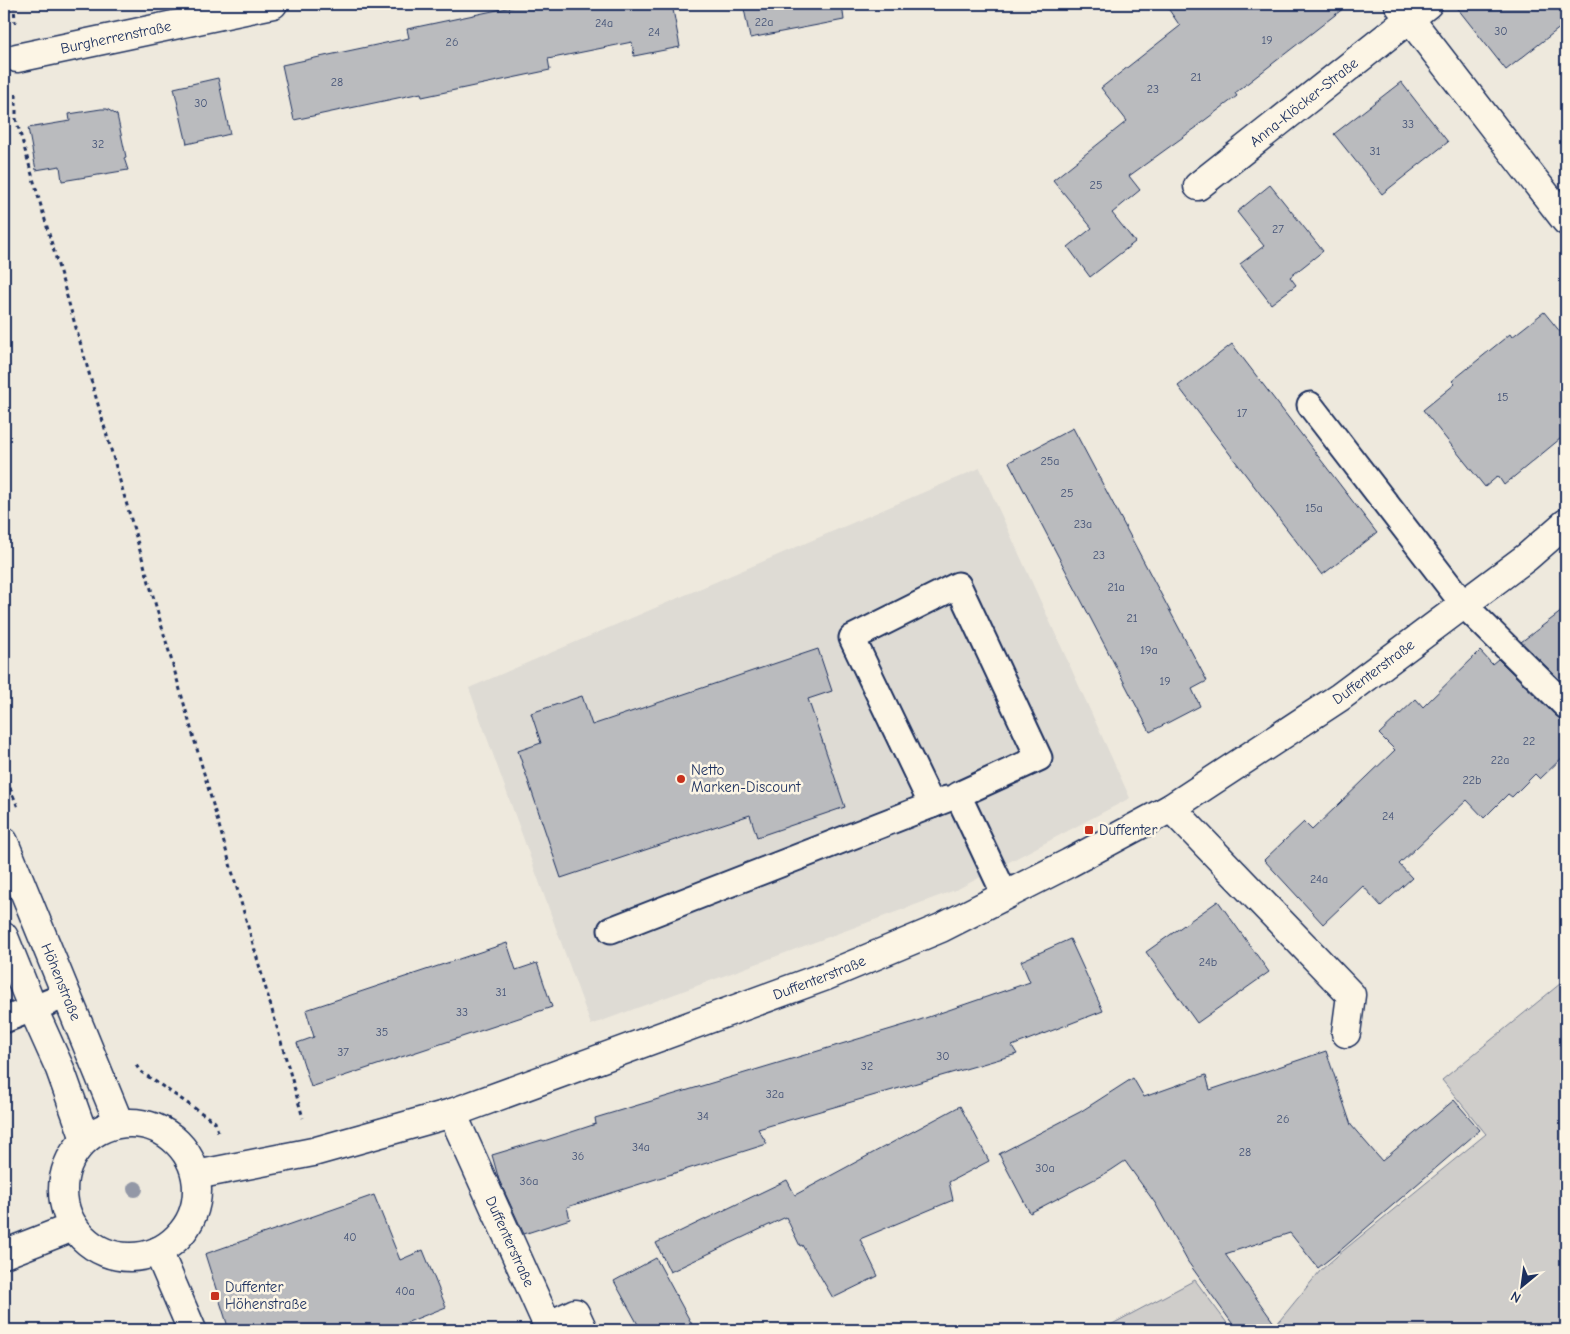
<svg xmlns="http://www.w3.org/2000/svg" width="1570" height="1334" viewBox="0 0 1570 1334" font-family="'Comic Neue',sans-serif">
	<rect width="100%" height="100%" fill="#eee9dd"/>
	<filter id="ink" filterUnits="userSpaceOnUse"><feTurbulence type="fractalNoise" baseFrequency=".02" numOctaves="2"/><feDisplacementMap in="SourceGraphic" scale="10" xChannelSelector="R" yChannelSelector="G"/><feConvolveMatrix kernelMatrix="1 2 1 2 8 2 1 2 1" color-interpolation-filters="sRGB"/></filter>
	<g filter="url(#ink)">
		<polygon fill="#dedbd4" points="980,468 1130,798 958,889 591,1025 469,688"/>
		<g fill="#cfcdca" stroke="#757e94">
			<polygon points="1566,979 1566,1330 1267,1330 1276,1325 1320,1271 1344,1250 1486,1134 1442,1080"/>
			<polygon points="1195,1280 1232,1330 1101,1330"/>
		</g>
		<g fill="#babbbe" stroke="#1b2f5e">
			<polygon points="526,4 672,4 680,47 634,56 632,42 548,59 550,70 422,97 421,93 294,120 282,65 409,38 407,29"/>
			<polygon points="743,4 842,4 844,20 750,38"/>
			<polygon points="1165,4 1349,4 1235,93 1237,96 1197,126 1197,127 1129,176 1140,190 1112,213 1135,242 1090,277 1068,247 1092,228 1053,180 1127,121 1101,88 1180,26"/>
			<polygon points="1454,4 1566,4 1566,23 1506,70"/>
			<polygon points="218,78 230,134 187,144 174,88"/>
			<polygon points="1401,82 1448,142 1382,194 1334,134"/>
			<polygon points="101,109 107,109 117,115 126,157 124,158 128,170 62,181 60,166 36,170 28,128 70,121 69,114"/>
			<polygon points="1270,185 1323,251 1290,277 1296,285 1271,304 1240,264 1264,246 1237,212"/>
			<polygon points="1544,312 1566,339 1566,434 1504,485 1498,476 1485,487 1423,410 1455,384 1452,381 1510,334 1512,337"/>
			<polygon points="1232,344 1377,533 1322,575 1178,386"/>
			<polygon points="1073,428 1207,681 1192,689 1200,706 1150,732 1009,462"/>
			<polygon points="1566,608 1566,686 1521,642"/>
			<polygon points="818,649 832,691 808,699 845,807 757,837 750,815 561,878 518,751 541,743 531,713 582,696 592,725"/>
			<polygon points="1480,651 1492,664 1498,659 1556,716 1562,720 1566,720 1566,754 1540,779 1535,774 1512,797 1508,794 1484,818 1467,800 1399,864 1412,878 1381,906 1363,886 1323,924 1264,860 1304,822 1312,830 1395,750 1379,734 1416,699 1423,707"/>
			<polygon points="1218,901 1269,972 1197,1023 1146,952"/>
			<polygon points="1070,939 1103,1011 1012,1046 1017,1054 758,1129 767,1144 567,1207 570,1219 524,1234 499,1180 492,1155 542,1140 544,1141 596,1124 595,1118 908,1024 1030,982 1021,961"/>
			<polygon points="507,943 516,970 537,963 552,1007 311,1087 297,1043 314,1037 306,1010"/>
			<polygon points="1326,1051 1351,1125 1382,1161 1454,1100 1480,1130 1343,1248 1318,1268 1290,1233 1225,1254 1279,1330 1237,1330 1188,1262 1155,1203 1125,1161 1110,1171 1030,1213 999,1154 1080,1112 1133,1078 1144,1097 1206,1075 1210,1090"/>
			<polygon points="960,1106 989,1161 949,1182 953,1200 860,1239 878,1276 833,1298 802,1245 800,1246 786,1217 670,1272 656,1243 787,1180 795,1195"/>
			<polygon points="374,1195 400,1260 423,1250 446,1307 388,1330 229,1330 205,1254"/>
			<polygon points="656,1258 695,1330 641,1330 614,1281"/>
		</g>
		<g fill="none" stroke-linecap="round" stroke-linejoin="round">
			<defs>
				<g id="lane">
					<polyline points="1310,405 1464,605 1566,706"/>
					<polyline points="932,805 852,638 958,585 1039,758 958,795 1005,895"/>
					<polyline points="611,930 947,799"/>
					<polyline points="4,1020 67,995"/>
				</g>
				<g id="street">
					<polyline points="1399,5 1566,221"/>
					<path id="s1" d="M 17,58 L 273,4"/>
					<path id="s2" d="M 1198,186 L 1428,4"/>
					<polyline points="1171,808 1351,995 1346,1033"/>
					<path id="s3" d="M 452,1113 L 548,1326 L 575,1313 L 583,1330"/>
					<path id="s4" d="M 196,1175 L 313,1152 L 452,1113 L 826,976 L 941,928 L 1069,863 L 1171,808 L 1340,697 L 1527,557 L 1566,523"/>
					<polyline points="4,1254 73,1227"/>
				</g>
				<g id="secondary">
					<path id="s5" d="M 4,842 L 119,1123"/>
					<polyline points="4,937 33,1009 60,1069 85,1139"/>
					<circle cx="130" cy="1190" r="67"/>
					<polyline points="158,1251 192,1330"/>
				</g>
			</defs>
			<use href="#lane" stroke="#1b2f5e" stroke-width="29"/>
			<use href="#street" stroke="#1b2f5e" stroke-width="31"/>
			<use href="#secondary" stroke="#1b2f5e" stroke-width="31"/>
			<g stroke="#1b2f5e" stroke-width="3" stroke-dasharray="4 4" stroke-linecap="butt">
				<polyline points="14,4 15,23"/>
				<polyline points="16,94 16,119 303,1118"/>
				<polyline points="4,773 19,810"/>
				<polyline points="136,1065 140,1071 215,1122 219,1135"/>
			</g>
			<use href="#lane" stroke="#fcf5e5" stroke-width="25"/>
			<use href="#street" stroke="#fcf5e5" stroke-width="28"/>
			<use href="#secondary" stroke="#fcf5e5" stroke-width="28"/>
		</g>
		<circle fill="#9398a6" cx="135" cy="1189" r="8"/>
	</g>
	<g fill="#c8321e" stroke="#fcf5e5" stroke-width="2">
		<circle cx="681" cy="779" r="5"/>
		<rect x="1084" y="825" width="10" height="10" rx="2.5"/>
		<rect x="210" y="1291" width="10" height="10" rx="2.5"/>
	</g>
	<g text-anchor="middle" stroke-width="5" stroke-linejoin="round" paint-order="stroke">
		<g font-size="12" fill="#435276">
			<text x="764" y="26">22a</text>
			<text x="604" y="27">24a</text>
			<text x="1501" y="35">30</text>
			<text x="654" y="36">24</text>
			<text x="1267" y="44">19</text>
			<text x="452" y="46">26</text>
			<text x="1196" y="81">21</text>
			<text x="337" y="86">28</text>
			<text x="1153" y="93">23</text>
			<text x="201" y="107">30</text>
			<text x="1408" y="128">33</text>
			<text x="98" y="148">32</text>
			<text x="1375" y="155">31</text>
			<text x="1096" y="189">25</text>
			<text x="1278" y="233">27</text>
			<text x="1503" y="401">15</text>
			<text x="1242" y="417">17</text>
			<text x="1050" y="465">25a</text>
			<text x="1067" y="497">25</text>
			<text x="1314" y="512">15a</text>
			<text x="1083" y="528">23a</text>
			<text x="1099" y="559">23</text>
			<text x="1116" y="591">21a</text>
			<text x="1132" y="622">21</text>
			<text x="1149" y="654">19a</text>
			<text x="1165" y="685">19</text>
			<text x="1529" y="745">22</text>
			<text x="1500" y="764">22a</text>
			<text x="1472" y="784">22b</text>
			<text x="1388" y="820">24</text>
			<text x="1319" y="883">24a</text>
			<text x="1208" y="966">24b</text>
			<text x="501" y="996">31</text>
			<text x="462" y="1016">33</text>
			<text x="382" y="1036">35</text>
			<text x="343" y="1056">37</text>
			<text x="943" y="1060">30</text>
			<text x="867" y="1070">32</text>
			<text x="775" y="1098">32a</text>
			<text x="703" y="1120">34</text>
			<text x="1283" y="1123">26</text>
			<text x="641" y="1151">34a</text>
			<text x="1245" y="1156">28</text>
			<text x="578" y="1160">36</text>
			<text x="1045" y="1172">30a</text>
			<text x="529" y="1185">36a</text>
			<text x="350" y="1241">40</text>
			<text x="405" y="1295">40a</text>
		</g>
		<g font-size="15" fill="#1b2f5e" stroke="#fcf5e5">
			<text dy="5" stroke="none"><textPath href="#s1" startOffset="101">Burgherrenstraße</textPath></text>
			<text dy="5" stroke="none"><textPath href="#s2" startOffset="135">Anna-Klöcker-Straße</textPath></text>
			<text dy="5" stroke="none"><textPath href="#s4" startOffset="1290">Duffenterstraße</textPath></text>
			<text dy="5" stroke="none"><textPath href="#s4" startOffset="655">Duffenterstraße</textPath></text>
			<text dy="5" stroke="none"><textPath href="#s5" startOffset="151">Höhenstraße</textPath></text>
			<text dy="5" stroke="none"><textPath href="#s3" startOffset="141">Duffenterstraße</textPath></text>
		</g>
		<g font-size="15" fill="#1b2f5e" stroke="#fcf5e5" text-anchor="start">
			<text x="691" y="775">Netto<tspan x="691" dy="17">Marken-Discount</tspan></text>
			<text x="1099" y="835">Duffenter</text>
			<text x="225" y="1292">Duffenter<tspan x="225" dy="17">Höhenstraße</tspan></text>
		</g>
	</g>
	<rect width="1570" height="1334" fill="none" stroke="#fcf5e5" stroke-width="20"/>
	<rect x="10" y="10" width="1550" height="1314" fill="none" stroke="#1b2f5e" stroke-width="2" filter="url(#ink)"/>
	<g transform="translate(1522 1286) rotate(209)" stroke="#fcf5e5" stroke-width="4" paint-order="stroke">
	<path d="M0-4L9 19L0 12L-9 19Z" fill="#1b2f5e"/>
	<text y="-8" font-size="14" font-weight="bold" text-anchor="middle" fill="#1b2f5e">N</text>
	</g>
</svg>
